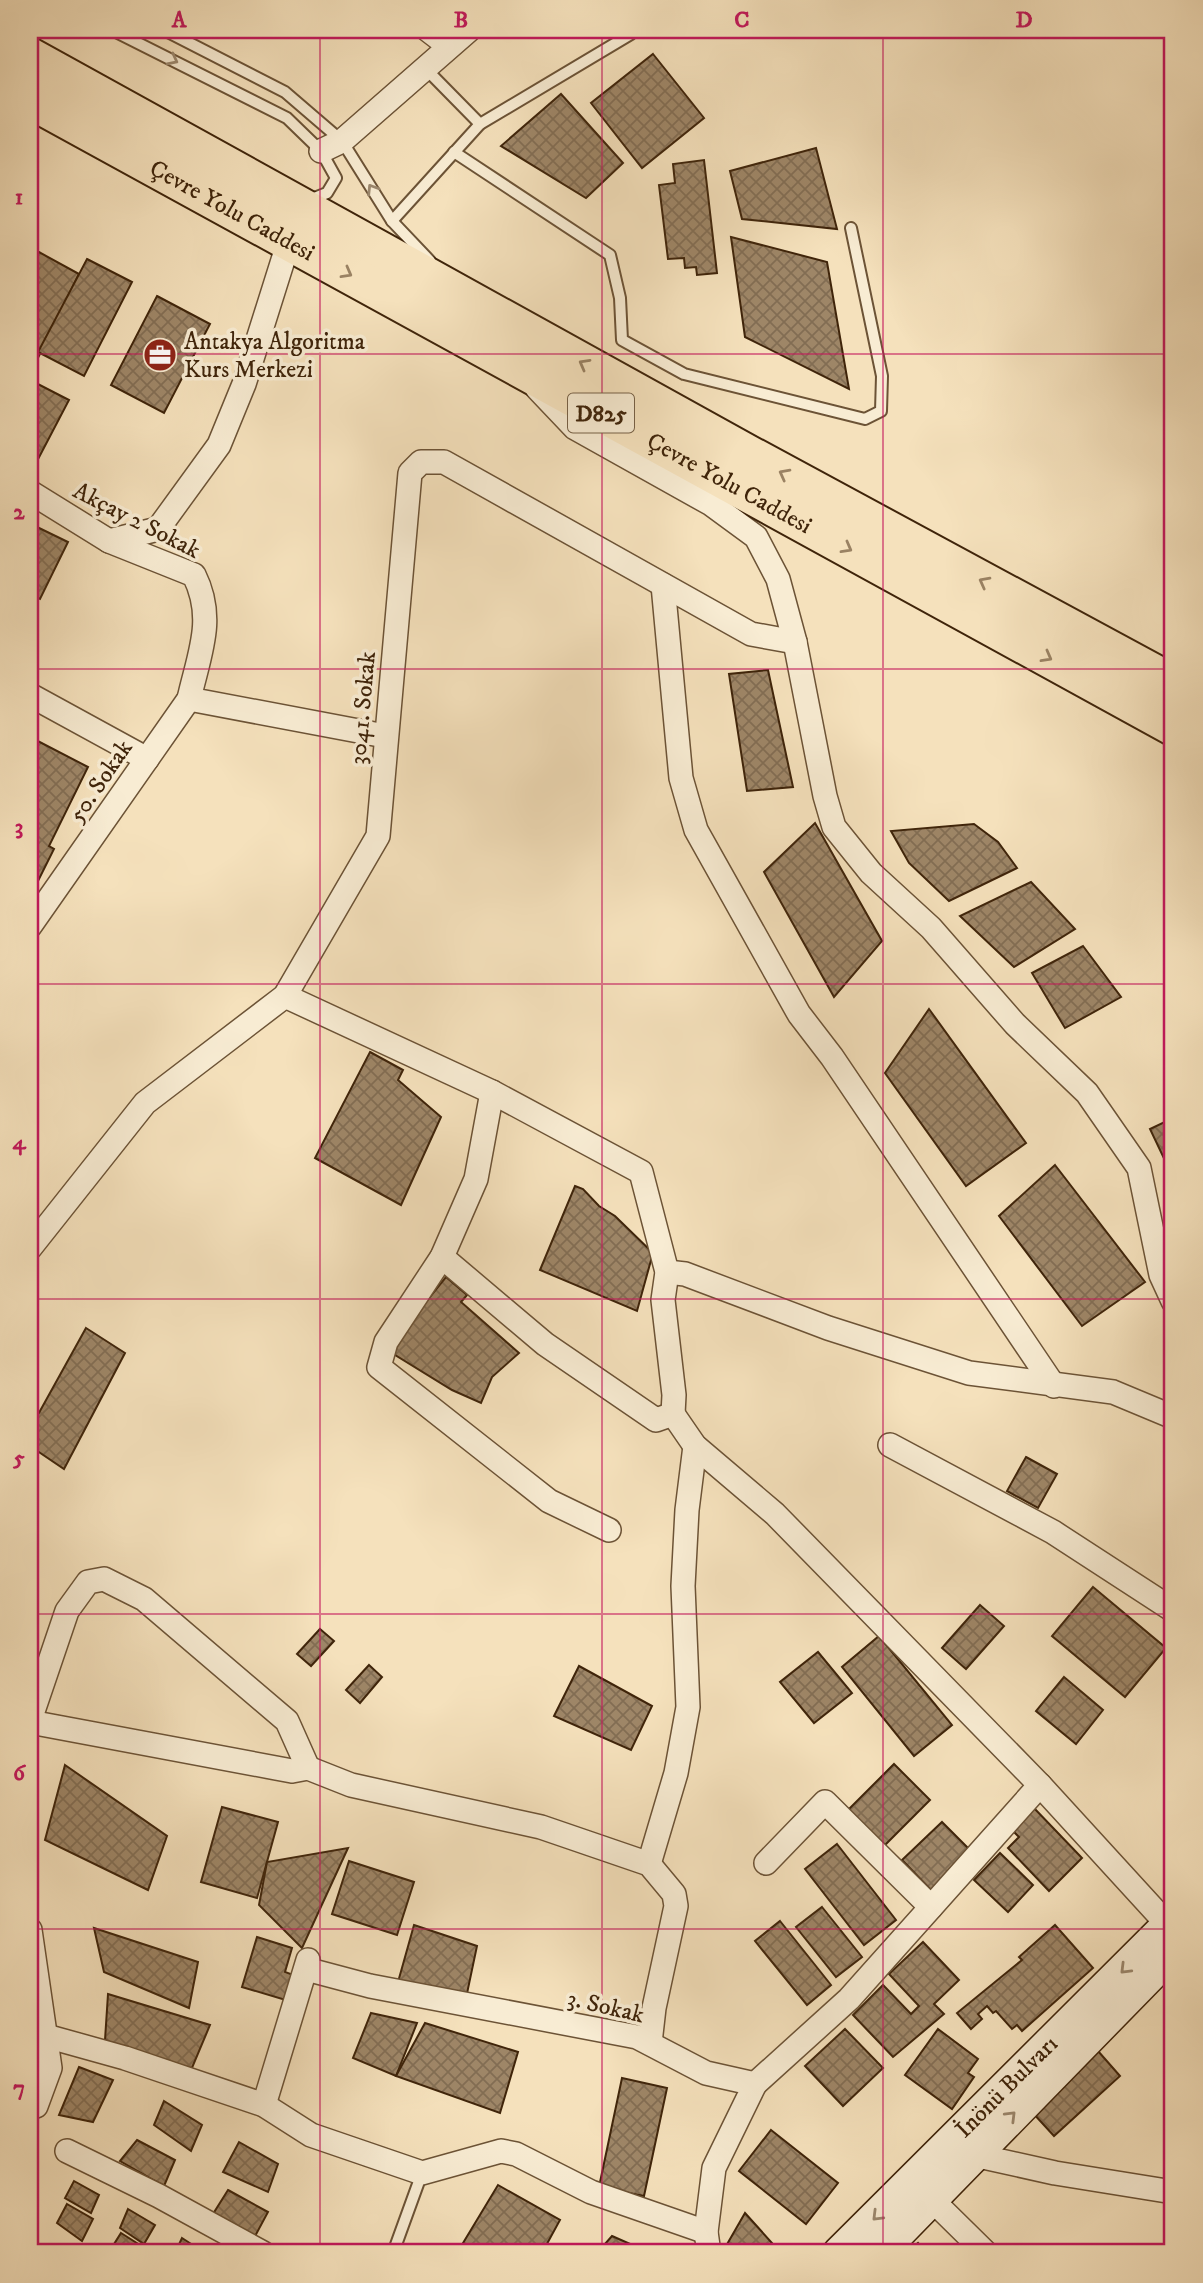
<svg xmlns="http://www.w3.org/2000/svg" width="1203" height="2283" viewBox="0 0 1203 2283" font-family="'IM FELL DW Pica',serif">
	<defs>
		<pattern id="building-cross-hatch" width="8" height="8" patternUnits="userSpaceOnUse" patternTransform="scale(1.75)"><rect width="8" height="8" fill="#9e8667"/><path d="M0 0l8 8M0 8l8-8" fill="none" stroke="#826d53"/></pattern>
	</defs>
	<rect width="100%" height="100%" fill="#f5e1bc"/>
	<filter id="stains"><feTurbulence type="fractalNoise" baseFrequency=".00286" numOctaves="4"/><feColorMatrix values="0 0 0 0 .2 0 0 0 0 .09 0 0 0 0 .02 0 0 0 .5 -.17"/></filter>
	<radialGradient id="worn" r=".72"><stop offset=".6" stop-color="#630" stop-opacity="0"/><stop offset="1" stop-color="#630" stop-opacity=".3"/></radialGradient>
	<g fill="url(#building-cross-hatch)" stroke="#3f240a" stroke-width="2">
		<polygon points="653,54 704,118 642,168 591,103"/>
		<polygon points="561,94 623,163 586,198 501,146"/>
		<polygon points="816,148 837,229 742,219 730,171"/>
		<polygon points="704,160 717,273 697,275 696,267 685,268 684,258 668,259 659,185 675,183 673,164"/>
		<polygon points="731,237 827,262 849,389 745,337"/>
		<polygon points="37,251 79,274 35,364 30,362 30,266"/>
		<polygon points="87,259 132,282 84,376 38,352"/>
		<polygon points="157,296 210,324 164,413 111,385"/>
		<polygon points="30,380 69,400 36,463 30,459"/>
		<polygon points="37,527 68,542 40,599 30,594 30,542"/>
		<polygon points="768,670 793,787 747,791 729,674"/>
		<polygon points="30,737 88,767 49,846 54,849 30,897"/>
		<polygon points="815,823 882,941 834,997 764,872"/>
		<polygon points="974,824 998,842 1017,868 949,901 909,863 891,831"/>
		<polygon points="1031,882 1075,929 1014,967 960,916"/>
		<polygon points="1083,946 1121,997 1065,1028 1032,973"/>
		<polygon points="929,1009 1026,1143 966,1186 885,1073"/>
		<polygon points="370,1052 403,1070 398,1080 441,1117 401,1205 315,1158"/>
		<polygon points="1173,1118 1173,1167 1169,1169 1150,1129"/>
		<polygon points="1055,1165 1145,1282 1082,1326 999,1216"/>
		<polygon points="575,1186 583,1189 599,1206 615,1216 653,1253 637,1311 540,1270"/>
		<polygon points="446,1277 467,1295 461,1302 519,1353 492,1377 481,1403 452,1390 387,1350"/>
		<polygon points="86,1328 125,1353 64,1469 30,1446 30,1429"/>
		<polygon points="1026,1457 1057,1474 1038,1508 1007,1491"/>
		<polygon points="1093,1587 1166,1648 1125,1697 1052,1636"/>
		<polygon points="980,1605 1004,1626 966,1669 942,1648"/>
		<polygon points="320,1629 334,1641 311,1666 297,1654"/>
		<polygon points="879,1636 952,1725 914,1756 842,1667"/>
		<polygon points="818,1652 852,1693 814,1723 780,1682"/>
		<polygon points="369,1665 382,1677 360,1703 346,1690"/>
		<polygon points="579,1666 652,1706 631,1750 554,1716"/>
		<polygon points="1064,1677 1103,1710 1076,1744 1036,1711"/>
		<polygon points="894,1764 930,1800 884,1846 848,1810"/>
		<polygon points="65,1765 167,1836 148,1890 45,1840"/>
		<polygon points="222,1807 278,1822 257,1898 201,1882"/>
		<polygon points="1033,1807 1082,1858 1049,1891 1008,1848 1019,1837 1011,1829"/>
		<polygon points="942,1822 972,1852 932,1891 902,1860"/>
		<polygon points="837,1844 896,1920 864,1945 805,1869"/>
		<polygon points="348,1848 302,1948 259,1905 267,1862"/>
		<polygon points="1000,1853 1033,1885 1008,1912 974,1880"/>
		<polygon points="349,1861 414,1882 397,1935 332,1914"/>
		<polygon points="822,1907 862,1957 836,1977 796,1927"/>
		<polygon points="780,1921 831,1985 807,2005 755,1941"/>
		<polygon points="414,1925 477,1946 465,2003 398,1982"/>
		<polygon points="1055,1925 1093,1968 1022,2031 1017,2025 1012,2029 996,2011 993,2013 987,2006 978,2014 982,2019 971,2029 957,2013 1022,1960 1019,1957"/>
		<polygon points="94,1928 198,1962 189,2008 104,1972"/>
		<polygon points="257,1937 292,1948 285,1972 296,1976 289,2001 242,1987"/>
		<polygon points="923,1942 959,1980 934,2004 944,2014 893,2057 853,2015 883,1985 911,2014 919,2006 889,1974"/>
		<polygon points="108,1994 210,2025 189,2075 105,2040"/>
		<polygon points="30,2007 40,2081 30,2083"/>
		<polygon points="371,2013 417,2023 396,2076 353,2058"/>
		<polygon points="425,2023 518,2052 500,2113 396,2076"/>
		<polygon points="845,2029 883,2068 843,2106 805,2066"/>
		<polygon points="938,2029 978,2059 968,2073 974,2077 952,2109 905,2075"/>
		<polygon points="1098,2051 1120,2076 1054,2136 1032,2112"/>
		<polygon points="79,2067 113,2080 93,2122 59,2115"/>
		<polygon points="622,2078 667,2088 644,2196 599,2187"/>
		<polygon points="164,2101 202,2125 191,2151 154,2125"/>
		<polygon points="771,2130 838,2183 806,2224 739,2171"/>
		<polygon points="137,2140 175,2160 164,2186 120,2161"/>
		<polygon points="239,2142 278,2164 268,2192 223,2172"/>
		<polygon points="74,2181 99,2195 91,2213 65,2198"/>
		<polygon points="498,2185 560,2220 542,2253 457,2253"/>
		<polygon points="228,2190 268,2212 254,2238 213,2214"/>
		<polygon points="67,2204 93,2219 82,2241 57,2223"/>
		<polygon points="128,2209 155,2225 144,2244 120,2228"/>
		<polygon points="745,2213 781,2253 722,2253"/>
		<polygon points="121,2233 143,2247 138,2253 118,2253 111,2249"/>
		<polygon points="612,2236 644,2250 643,2253 597,2253"/>
		<polygon points="182,2238 205,2253 175,2253"/>
		<polygon points="918,2243 927,2253 906,2253"/>
	</g>
	<g fill="none" stroke-linecap="round" stroke-linejoin="round">
		<defs>
			<g id="lane">
				<polyline points="112,30 287,118 321,151 336,178 327,193 307,201"/>
				<polyline points="164,30 285,92 342,141 392,221 430,261"/>
				<polyline points="425,68 480,124"/>
				<polyline points="454,152 610,255 620,298 622,340 684,374 865,419 881,411 882,376 851,228"/>
				<polyline points="392,221 480,124 631,34"/>
				<polyline points="393,2253 422,2173"/>
			</g>
			<g id="street">
				<polyline points="428,30 449,46"/>
				<polyline points="321,151 342,141 469,30"/>
				<polyline points="537,388 575,428 711,504 756,537 778,579 795,642 825,796 834,827 871,873 931,928 1015,1024 1087,1093 1139,1168 1161,1275 1173,1301"/>
				<path d="M 30,492 L 109,541 L 194,575 C 216,619 199,654 189,699 L 385,736"/>
				<polyline points="109,541 158,529 219,445 244,384 289,241"/>
				<polyline points="663,585 681,778 696,830 799,1014 832,1057 1054,1386"/>
				<polyline points="30,695 147,759"/>
				<polyline points="30,926 189,699"/>
				<polyline points="285,996 492,1092 641,1172 667,1272 663,1300 674,1395 673,1414"/>
				<polyline points="492,1092 476,1179 442,1257 386,1342 379,1367 549,1501 609,1530"/>
				<polyline points="30,1248 145,1103 285,996 378,836 410,473 421,462 444,462 751,634 795,642"/>
				<polyline points="442,1257 545,1344 656,1420 673,1414 695,1446 775,1514 1040,1785 1168,1925"/>
				<polyline points="667,1272 685,1274 828,1328 969,1373 1113,1392 1173,1417"/>
				<polyline points="890,1445 1053,1532 1173,1610"/>
				<polyline points="30,1720 67,1611 88,1582 104,1579 144,1599 287,1721 308,1768"/>
				<polyline points="30,1722 292,1771 308,1768 351,1785 541,1827 649,1864 674,1894 676,1906 654,2008 650,2043"/>
				<polyline points="766,1863 825,1802 931,1907"/>
				<polyline points="649,1864 676,1773 688,1707 683,1586 687,1510 695,1446"/>
				<polyline points="30,1930 50,2068 36,2106 30,2104"/>
				<polyline points="306,1969 370,1986 637,2037 706,2073 755,2084 714,2168 706,2232 709,2253"/>
				<polyline points="46,2036 125,2058 264,2105 311,2135 422,2173 501,2151 516,2154 591,2192 706,2232"/>
				<polyline points="755,2084 849,1999 1040,1785"/>
				<polyline points="264,2105 308,1960"/>
				<polyline points="67,2151 159,2196 263,2253"/>
				<polyline points="974,2155 1055,2173 1173,2192"/>
				<polyline points="921,2189 986,2253"/>
			</g>
			<g id="secondary">
				<path id="s1" d="M 839,2253 L 1173,1920"/>
				<polyline points="879,2253 1173,1952"/>
			</g>
			<g id="highway">
				<polyline points="30,57 751,456 1173,684"/>
				<path id="s2" d="M 30,99 L 1173,726"/>
			</g>
		</defs>
		<use href="#lane" stroke="#6c5336" stroke-width="14"/>
		<use href="#street" stroke="#6c5336" stroke-width="26"/>
		<use href="#secondary" stroke="#3f240a" stroke-width="35"/>
		<use href="#highway" stroke="#3f240a" stroke-width="42"/>
		<use href="#lane" stroke="#f8ecd3" stroke-width="10"/>
		<use href="#street" stroke="#f8ecd3" stroke-width="23"/>
		<use href="#secondary" stroke="#f8ecd3" stroke-width="32"/>
		<use href="#highway" stroke="#f5e1bc" stroke-width="38"/>
	</g>
	<defs><path id="oneway-chevron" d="M-2-3.5L2.5 0L-2 3.5" fill="none" stroke-width="1.6" stroke-linecap="round" stroke-linejoin="round" transform="scale(1.75)"/></defs>
	<g stroke="#9c886e">
		<use href="#oneway-chevron" transform="translate(173 60) rotate(27)"/>
		<use href="#oneway-chevron" transform="translate(372 189) rotate(-122)"/>
		<use href="#oneway-chevron" transform="translate(1125 1969) rotate(135)"/>
		<use href="#oneway-chevron" transform="translate(1011 2116) rotate(-45)"/>
		<use href="#oneway-chevron" transform="translate(877 2216) rotate(135)"/>
	</g>
	<g stroke="#9a8263">
		<use href="#oneway-chevron" transform="translate(347 273) rotate(29)"/>
		<use href="#oneway-chevron" transform="translate(584 364) rotate(-151)"/>
		<use href="#oneway-chevron" transform="translate(784 474) rotate(-152)"/>
		<use href="#oneway-chevron" transform="translate(847 548) rotate(29)"/>
		<use href="#oneway-chevron" transform="translate(984 582) rotate(-152)"/>
		<use href="#oneway-chevron" transform="translate(1047 657) rotate(29)"/>
	</g>
	<path fill="none" stroke="#c2185b" stroke-width="2" stroke-opacity="0.55" d="M 320,30 L 320,2253M 602,30 L 602,2253M 883,30 L 883,2253M 30,354 L 1173,354M 30,669 L 1173,669M 30,984 L 1173,984M 30,1299 L 1173,1299M 30,1614 L 1173,1614M 30,1929 L 1173,1929"/>
	<defs>
		<symbol id="office-disc" viewBox="-11 -11 22 22"><circle r="9.5" fill="#8f2418" stroke="#f8ecd3"/><path d="M-6-3h4V-5.5h4V-3h4V5H-6ZM-1-4.5V-3h2v-1.5ZM-6 0V1H6V0Z" fill="#fff"/></symbol>
	</defs>
	<g fill-rule="evenodd">
		<use href="#office-disc" x="141" y="336" width="38" height="38"/>
	</g>
	<g text-anchor="middle" stroke-width="7" stroke-linejoin="round" paint-order="stroke">
		<rect fill="#f8ecd3" stroke="#766046" stroke-width="2" x="568" y="393.5" width="66" height="39" rx="5"/>
		<g font-size="23" font-weight="bold" fill="#3f240a">
			<text x="601" y="421">D825</text>
		</g>
		<g font-size="24" fill="#3f240a" stroke="#f8ecd3">
			<text dy="8" stroke="none"><textPath href="#s2" startOffset="231">Çevre Yolu Caddesi</textPath></text>
			<text dy="8" stroke="none"><textPath href="#s2" startOffset="798">Çevre Yolu Caddesi</textPath></text>
			<text transform="translate(137 520) rotate(27)" y="8">Akçay 2 Sokak</text>
			<text transform="translate(362 708) rotate(-85)" y="8">3041. Sokak</text>
			<text transform="translate(100 781) rotate(-56)" y="8">50. Sokak</text>
			<text transform="translate(606 2006) rotate(13)" y="8">3. Sokak</text>
			<text dy="8" stroke="none"><textPath href="#s1" startOffset="236">İnönü Bulvarı</textPath></text>
		</g>
		<g font-size="24" fill="#3f240a" stroke="#f8ecd3" text-anchor="start">
			<text x="184" y="349">Antakya Algoritma<tspan x="184" dy="28">Kurs Merkezi</tspan></text>
		</g>
	</g>
	<rect width="1203" height="2283" fill="none" stroke="#f5e1bc" stroke-width="77"/>
	<rect x="38" y="38" width="1126" height="2206" fill="none" stroke="#c2185b" stroke-width="2.5"/>
	<g font-size="23" text-anchor="middle" font-weight="bold" fill="#c2185b">
		<text x="179" y="27">A</text>
		<text x="461" y="27">B</text>
		<text x="742" y="27">C</text>
		<text x="1024" y="27">D</text>
		<text x="19" y="204">1</text>
		<text x="19" y="519">2</text>
		<text x="19" y="834">3</text>
		<text x="19" y="1149">4</text>
		<text x="19" y="1465">5</text>
		<text x="19" y="1780">6</text>
		<text x="19" y="2095">7</text>
	</g>
	<rect width="100%" height="100%" filter="url(#stains)"/>
	<rect width="100%" height="100%" fill="url(#worn)"/>
</svg>
